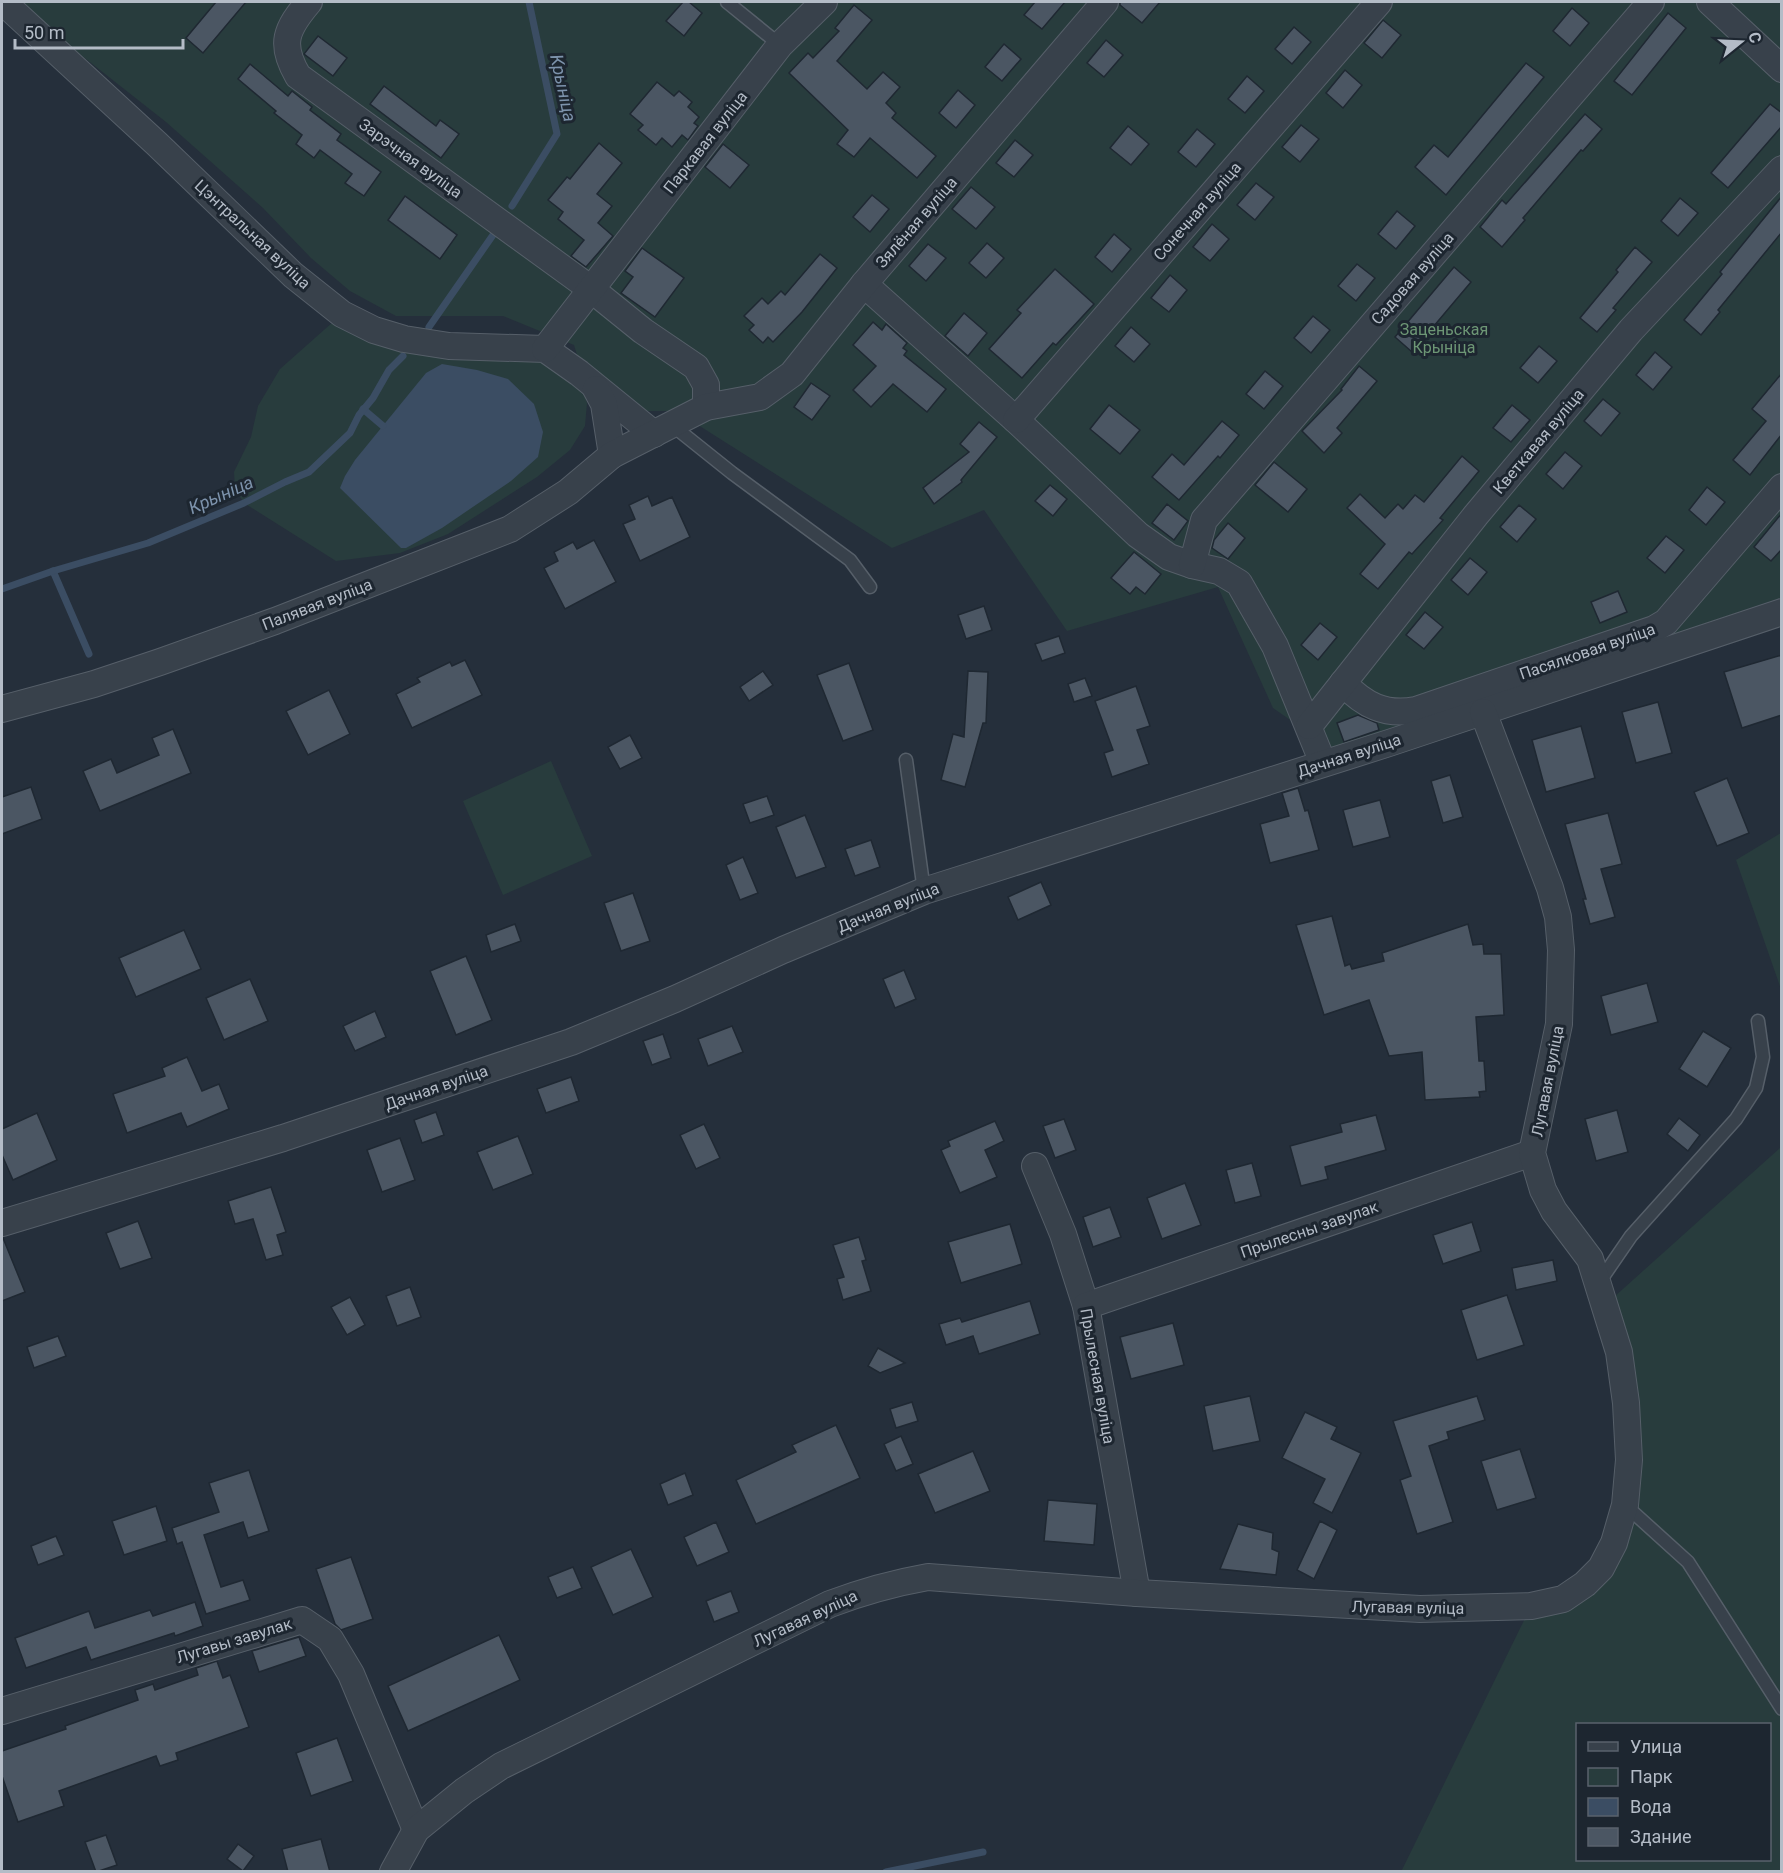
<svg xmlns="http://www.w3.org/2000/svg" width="1783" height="1873" viewBox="0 0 1783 1873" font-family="Roboto,sans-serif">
	<rect width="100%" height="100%" fill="#252f3b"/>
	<g fill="#283c3d" fill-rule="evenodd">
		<polygon points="23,2 1781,2 1781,598 1388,729 1312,759 1296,724 1273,708 1218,587 1067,631 984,510 892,548 676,411 633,411 578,358 574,345 503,316 396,316 350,291 311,258 263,208 166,122 67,44"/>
		<polygon points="342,314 374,330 545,349 579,373 587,403 585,426 570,450 537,477 448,534 400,553 336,561 244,503 235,489 234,472 251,437 258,406 280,369"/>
		<polygon points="551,761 592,856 503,895 463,801"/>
		<polygon points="1781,833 1781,989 1736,860"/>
		<path d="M 1781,1147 L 1781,1871 L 1401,1872 L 1531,1606 L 1585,1584 L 1625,1505 L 1604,1306 ZM 1578,1724 L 1770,1724 L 1770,1860 L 1578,1860 Z"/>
	</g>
	<polygon fill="#3b4d63" points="442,364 477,370 508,379 534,404 543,432 538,457 511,481 442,528 406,548 401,548 340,488 345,476 355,460 426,373"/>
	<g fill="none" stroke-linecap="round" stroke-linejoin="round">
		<g stroke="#3b4d63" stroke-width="7">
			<polyline points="512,206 557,134 529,2"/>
			<polyline points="429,327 493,235"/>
			<polyline points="363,409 383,426"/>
			<polyline points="53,571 89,654"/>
			<polyline points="2,589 53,571 148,543 244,503 285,482 309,472 350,433 359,415 373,398 389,370 403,356"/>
			<polyline points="886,1872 983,1852"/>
		</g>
	</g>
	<g fill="#4b5663" stroke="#1f2832" stroke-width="1.5">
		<polygon points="216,2 246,2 203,53 186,38"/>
		<polygon points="683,2 689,2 702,13 684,36 666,21"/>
		<polygon points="1035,2 1065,2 1042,29 1024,15"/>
		<polygon points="1120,2 1160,2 1142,23 1120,5"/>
		<polygon points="854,5 872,20 837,61 867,89 883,72 900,87 886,103 896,113 892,118 936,156 917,178 870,138 854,157 837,144 848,130 789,73 808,53 813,58 839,31 835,28"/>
		<polygon points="1572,8 1589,23 1570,46 1553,31"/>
		<polygon points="1668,13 1686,28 1632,95 1614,81"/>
		<polygon points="1383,20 1401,35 1382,58 1364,43"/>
		<polygon points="1294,27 1311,42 1292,64 1275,49"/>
		<polygon points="318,36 347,58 333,76 304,54"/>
		<polygon points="1106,40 1123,55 1104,77 1087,63"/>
		<polygon points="1004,44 1021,59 1002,81 985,67"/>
		<polygon points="1526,63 1544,77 1446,195 1415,167 1434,145 1448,157"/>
		<polygon points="250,64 288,96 292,91 312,107 310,110 341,134 337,140 381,172 364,196 345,183 352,174 320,150 314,158 296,144 302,135 274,113 276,111 238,79"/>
		<polygon points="1345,70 1362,85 1343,108 1326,93"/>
		<polygon points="1247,76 1264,91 1245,113 1228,99"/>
		<polygon points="657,82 674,96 679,91 692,102 688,107 699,117 694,123 698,126 688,140 682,135 672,147 662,138 656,145 638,130 643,125 630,114"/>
		<polygon points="384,86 436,126 440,120 459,134 441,158 370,104"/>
		<polygon points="958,90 975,105 956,128 939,113"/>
		<polygon points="1770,104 1782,113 1782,126 1728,188 1711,173"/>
		<polygon points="1585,114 1602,129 1583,151 1581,150 1523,218 1525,220 1502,247 1480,227 1502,200 1506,204"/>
		<polygon points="1301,125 1319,139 1300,162 1282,147"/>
		<polygon points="1128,126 1149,144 1131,165 1110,148"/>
		<polygon points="1197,129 1215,144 1196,167 1178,152"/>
		<polygon points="1015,140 1033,155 1014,177 996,163"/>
		<polygon points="599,143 622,163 597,194 612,206 598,223 613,236 586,267 571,256 584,240 558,219 563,212 548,200 567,177 570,179"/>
		<polygon points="723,144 749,165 730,188 705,167"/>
		<polygon points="1256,183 1274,197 1255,220 1237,205"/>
		<polygon points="971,187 995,207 976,229 952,209"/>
		<polygon points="872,195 889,209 870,232 853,217"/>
		<polygon points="405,196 457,235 440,259 388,220"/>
		<polygon points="1782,196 1782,232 1718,310 1720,312 1701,335 1684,320 1722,274 1720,272"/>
		<polygon points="1680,198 1698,213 1678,236 1661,221"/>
		<polygon points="1397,211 1415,226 1396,249 1378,234"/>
		<polygon points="1212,224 1229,239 1210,261 1193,247"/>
		<polygon points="1114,234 1131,249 1112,272 1095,257"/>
		<polygon points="987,243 1004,258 986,278 969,263"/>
		<polygon points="928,244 946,258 926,281 909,266"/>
		<polygon points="1635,247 1652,262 1613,308 1616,310 1597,332 1580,318 1618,272 1616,270"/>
		<polygon points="642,248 684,278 655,317 621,293 633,277 625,271"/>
		<polygon points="820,254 837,268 802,312 773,342 768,337 763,343 749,330 754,325 744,316 762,298 768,304 781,291 785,295"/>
		<polygon points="1357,264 1375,278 1356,301 1338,286"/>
		<polygon points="1454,267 1471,282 1412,352 1395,337"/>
		<polygon points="1055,269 1094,304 1056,345 1053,343 1022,378 989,349 1021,313 1017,310"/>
		<polygon points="1170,275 1187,290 1169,312 1151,298"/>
		<polygon points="964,313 987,333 968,356 945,336"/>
		<polygon points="1313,316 1330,330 1311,353 1294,338"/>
		<polygon points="873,322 882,330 886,324 907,343 903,348 907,351 904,355 946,389 927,412 893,384 871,407 853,390 876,366 853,345"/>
		<polygon points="1131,327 1150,344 1134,362 1115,346"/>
		<polygon points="1539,346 1557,361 1538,383 1520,368"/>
		<polygon points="1655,352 1672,367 1653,390 1636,375"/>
		<polygon points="1359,366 1377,381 1337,428 1342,433 1324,453 1302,431 1342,390 1341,389"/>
		<polygon points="1265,371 1283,386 1264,409 1246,394"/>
		<polygon points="1782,373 1782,434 1750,475 1733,460 1766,421 1752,409"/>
		<polygon points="811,383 830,396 812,420 794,407"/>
		<polygon points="1603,399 1620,413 1601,436 1584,421"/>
		<polygon points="1109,405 1140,430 1120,454 1090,429"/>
		<polygon points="1512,405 1530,420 1511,442 1493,428"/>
		<polygon points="1222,421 1239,435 1220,458 1218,456 1179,500 1152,477 1172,454 1184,465"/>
		<polygon points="979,422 997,437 961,480 962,482 934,504 923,488 969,452 960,444"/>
		<polygon points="1565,452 1582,466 1563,489 1546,474"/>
		<polygon points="1462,456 1479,471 1440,518 1443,520 1412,554 1409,552 1378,589 1360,574 1385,544 1347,508 1360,494 1385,518 1398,504 1403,509 1415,495 1424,502"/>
		<polygon points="1274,462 1307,489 1288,512 1255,485"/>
		<polygon points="1050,485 1067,499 1053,516 1035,501"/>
		<polygon points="1707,487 1725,502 1706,525 1689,510"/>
		<polygon points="648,496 652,506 672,497 690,537 640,561 623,524 635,519 629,505"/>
		<polygon points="1167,504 1188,521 1174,540 1152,523"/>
		<polygon points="1519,505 1536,519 1517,542 1500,527"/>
		<polygon points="1782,513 1782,549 1771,561 1754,547"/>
		<polygon points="1228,523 1245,538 1228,559 1212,548 1214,540"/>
		<polygon points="1666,536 1684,550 1665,573 1647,558"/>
		<polygon points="594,540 616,582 565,609 544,568 558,561 554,552 573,542 577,549"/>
		<polygon points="1134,552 1161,574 1145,594 1136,587 1130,594 1111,578"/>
		<polygon points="1470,558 1487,572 1468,595 1451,580"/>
		<polygon points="1618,591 1627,612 1600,623 1591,602"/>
		<polygon points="984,606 992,630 966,639 958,615"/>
		<polygon points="1425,612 1443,627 1424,649 1406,635"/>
		<polygon points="1320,623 1337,637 1318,660 1301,645"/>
		<polygon points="1059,636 1065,653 1042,661 1035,644"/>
		<polygon points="1782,655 1782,715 1742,728 1724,672"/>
		<polygon points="465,660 482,695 412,728 396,694 420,682 417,678 450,662 452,666"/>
		<polygon points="849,663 873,730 843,741 817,675"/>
		<polygon points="763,671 773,685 749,701 740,687"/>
		<polygon points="968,671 988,672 986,723 983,723 965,787 941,780 953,734 964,737"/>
		<polygon points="1085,678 1092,696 1074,702 1068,684"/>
		<polygon points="1136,686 1150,726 1137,730 1149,764 1112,777 1104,753 1113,750 1095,701"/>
		<polygon points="329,690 350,734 308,755 286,711"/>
		<polygon points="1658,702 1672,753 1636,763 1622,712"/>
		<polygon points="1358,715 1377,723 1379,730 1344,742 1337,723"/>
		<polygon points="1581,726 1595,778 1546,792 1532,740"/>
		<polygon points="173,729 191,773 100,811 83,771 111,759 117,773 159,755 152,738"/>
		<polygon points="630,735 642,758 620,769 608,747"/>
		<polygon points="1450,775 1463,817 1443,823 1431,781"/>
		<polygon points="1727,778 1749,833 1717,846 1694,792"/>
		<polygon points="31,787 42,819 2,834 2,797"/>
		<polygon points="1298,788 1305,811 1308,810 1319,850 1270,863 1260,824 1289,816 1282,793"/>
		<polygon points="767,796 774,815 750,823 743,804"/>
		<polygon points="1380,800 1390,837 1353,847 1343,810"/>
		<polygon points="1608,813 1622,864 1601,869 1615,917 1590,924 1583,899 1586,899 1565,824"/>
		<polygon points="805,815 826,867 796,878 776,827"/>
		<polygon points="871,840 880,867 855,876 845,849"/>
		<polygon points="743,857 758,893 740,900 726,865"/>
		<polygon points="1041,882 1051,905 1018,920 1008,897"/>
		<polygon points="633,893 650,941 621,951 604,903"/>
		<polygon points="1332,916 1345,966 1350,964 1352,969 1384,961 1382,953 1468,924 1473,945 1483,944 1484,954 1501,954 1504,1015 1476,1017 1479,1061 1484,1061 1486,1091 1479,1092 1480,1097 1425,1100 1422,1052 1389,1056 1369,1000 1324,1015 1296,925"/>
		<polygon points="515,924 521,941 491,952 486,935"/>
		<polygon points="184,930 201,969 136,997 119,958"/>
		<polygon points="466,956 492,1020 456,1035 430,971"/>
		<polygon points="904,970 916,999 895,1008 883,979"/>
		<polygon points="250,979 268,1021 224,1040 206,998"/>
		<polygon points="1647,983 1658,1022 1611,1035 1601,996"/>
		<polygon points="375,1011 386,1037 355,1051 343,1026"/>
		<polygon points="732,1026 743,1052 708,1066 698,1039"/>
		<polygon points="1703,1031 1731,1048 1707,1087 1679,1069"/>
		<polygon points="663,1034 671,1058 652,1065 643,1041"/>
		<polygon points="187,1057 202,1091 219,1084 229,1109 187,1127 181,1113 127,1133 113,1094 165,1076 162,1068"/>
		<polygon points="571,1077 579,1101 546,1113 537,1089"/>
		<polygon points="1617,1110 1628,1152 1596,1161 1585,1119"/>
		<polygon points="436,1112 444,1135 422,1143 414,1120"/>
		<polygon points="37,1113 57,1160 13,1180 2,1155 2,1129"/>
		<polygon points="1376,1115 1386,1150 1325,1167 1328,1179 1301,1186 1290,1146 1342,1132 1340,1124"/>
		<polygon points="1679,1118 1700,1135 1688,1151 1667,1134"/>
		<polygon points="1064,1119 1076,1150 1055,1158 1043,1126"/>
		<polygon points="995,1121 1004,1141 985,1150 997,1177 960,1193 941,1150 950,1146 948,1141"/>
		<polygon points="704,1124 720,1158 696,1169 680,1135"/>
		<polygon points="518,1136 533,1174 493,1190 477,1152"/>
		<polygon points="400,1138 415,1180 382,1192 367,1150"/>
		<polygon points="1252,1163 1261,1196 1235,1203 1226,1170"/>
		<polygon points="1185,1183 1201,1225 1162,1239 1147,1198"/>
		<polygon points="271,1187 286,1232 277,1235 283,1255 266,1260 253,1219 235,1224 228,1201"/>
		<polygon points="1110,1207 1121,1237 1093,1247 1083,1217"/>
		<polygon points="138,1221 152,1258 120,1269 106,1233"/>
		<polygon points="1472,1222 1481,1251 1443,1264 1433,1235"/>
		<polygon points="1010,1224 1022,1264 961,1283 948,1242"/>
		<polygon points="859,1237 866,1260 862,1261 871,1291 843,1300 837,1279 844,1277 833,1245"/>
		<polygon points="2,1238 3,1238 25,1292 2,1301"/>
		<polygon points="1553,1260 1557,1281 1516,1290 1512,1268"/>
		<polygon points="410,1287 421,1317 397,1326 386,1296"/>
		<polygon points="1507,1295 1524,1345 1477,1360 1461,1310"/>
		<polygon points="350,1297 365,1325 347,1335 331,1307"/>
		<polygon points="1030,1301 1040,1334 979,1354 973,1336 946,1345 939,1324 960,1318 962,1322"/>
		<polygon points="1173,1323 1184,1365 1131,1379 1120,1337"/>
		<polygon points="58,1336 66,1356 34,1368 27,1347"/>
		<polygon points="878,1348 905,1363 880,1373 868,1366"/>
		<polygon points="1250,1396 1260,1441 1213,1451 1204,1406"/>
		<polygon points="1477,1396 1485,1420 1447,1432 1449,1439 1429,1446 1453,1522 1417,1534 1400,1480 1411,1476 1393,1421"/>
		<polygon points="912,1402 918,1421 896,1428 890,1409"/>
		<polygon points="1305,1412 1337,1427 1331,1439 1361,1453 1332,1513 1313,1503 1325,1479 1282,1458"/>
		<polygon points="836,1425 860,1478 756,1524 736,1480 796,1452 792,1445"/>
		<polygon points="901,1436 913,1464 896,1471 884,1444"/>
		<polygon points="1520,1449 1536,1498 1497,1510 1481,1461"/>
		<polygon points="973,1451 990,1491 935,1513 918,1474"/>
		<polygon points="249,1470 269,1531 248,1538 243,1522 204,1535 221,1587 243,1580 250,1600 206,1614 182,1542 177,1544 172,1528 219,1512 209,1483"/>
		<polygon points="685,1473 693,1495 668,1505 660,1484"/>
		<polygon points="1048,1500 1097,1504 1094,1545 1044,1541"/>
		<polygon points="156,1506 167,1541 124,1555 112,1521"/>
		<polygon points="1320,1521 1337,1530 1314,1579 1297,1570"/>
		<polygon points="716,1522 729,1552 697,1566 684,1537"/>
		<polygon points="1238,1524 1273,1533 1272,1549 1279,1552 1276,1575 1220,1569"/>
		<polygon points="56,1536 64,1555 38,1565 31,1546"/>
		<polygon points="631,1549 653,1597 613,1615 591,1567"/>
		<polygon points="351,1557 373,1619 341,1630 335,1624 316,1569"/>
		<polygon points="573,1567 582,1588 557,1598 548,1577"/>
		<polygon points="731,1591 739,1612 714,1622 706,1601"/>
		<polygon points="195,1602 203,1626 175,1636 174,1633 91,1660 86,1647 26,1668 15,1638 89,1611 95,1628 150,1610 153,1616"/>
		<polygon points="499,1635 520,1680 408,1731 388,1686"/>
		<polygon points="299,1637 306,1656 259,1672 252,1651"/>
		<polygon points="217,1661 223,1678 230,1675 249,1727 176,1753 178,1760 160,1766 156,1756 59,1791 64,1806 18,1822 2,1776 2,1751 66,1729 65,1726 138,1700 135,1690 153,1684 155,1690 198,1675 196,1668"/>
		<polygon points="337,1738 353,1781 311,1796 296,1753"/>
		<polygon points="106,1835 117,1865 96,1872 85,1842"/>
		<polygon points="321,1839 330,1872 288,1872 282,1849"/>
		<polygon points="238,1844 254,1856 243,1871 227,1859"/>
	</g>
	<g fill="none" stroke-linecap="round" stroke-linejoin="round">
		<defs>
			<g id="lane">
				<polyline points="727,2 780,45"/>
				<polyline points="672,425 732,473 850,560 870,587"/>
				<polyline points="906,760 924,891"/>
				<polyline points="1598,1284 1631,1236 1736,1119 1756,1088 1763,1057 1758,1021"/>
				<polyline points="1625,1505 1688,1562 1782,1709"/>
			</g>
			<g id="street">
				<polyline points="3,2 157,144 293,275 342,314 374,330 404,339 449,346 545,349 579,373 654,434"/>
				<path d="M 309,2 C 286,29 279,44 298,76 L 591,289 L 643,331 L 696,367 L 706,385 L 706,407"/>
				<polyline points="1710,2 1782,69"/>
				<polyline points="864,284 1016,420 1138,535 1169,557 1192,565 1219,571 1239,583 1275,646 1323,763"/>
				<polyline points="545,349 780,45 824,2"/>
				<polyline points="596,389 604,404 612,455"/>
				<polyline points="1016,420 1379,2"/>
				<polyline points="1192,565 1204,520 1651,2"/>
				<path d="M 1343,683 C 1364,705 1385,716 1416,710 L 1654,629 L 1666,622 L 1782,487"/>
				<polyline points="2,709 94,684 160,662 275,621 510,529 568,492 612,455 706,407 760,397 792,374 864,284 1105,2"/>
				<polyline points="1309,726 1476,515 1631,330 1782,169"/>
				<polyline points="1035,1166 1063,1234 1086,1306 1137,1593"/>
				<polyline points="2,1223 283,1138 571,1042 675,999 783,950 924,891 1389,743 1782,612"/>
				<polyline points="1086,1306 1532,1153"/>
				<polyline points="2,1711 302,1620 330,1639 351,1674 416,1830"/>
				<path d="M 393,1872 L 416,1830 L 464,1791 L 501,1766 L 830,1604 C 862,1592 894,1583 928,1577 L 1137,1593 L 1420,1609 L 1531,1606 L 1563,1599 L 1585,1584 L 1601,1568 L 1614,1543 L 1625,1505 L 1629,1460 L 1626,1403 L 1619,1352 L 1590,1259 L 1554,1211 L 1543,1190 L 1532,1153 L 1559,1024 L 1561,950 L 1558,917 L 1550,888 L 1483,712"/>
			</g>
		</defs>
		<use href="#lane" stroke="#565f69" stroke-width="15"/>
		<use href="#street" stroke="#565f69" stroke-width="28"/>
		<use href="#lane" stroke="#38414b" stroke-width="12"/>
		<use href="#street" stroke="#38414b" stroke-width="26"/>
	</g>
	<g text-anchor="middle" stroke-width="6" stroke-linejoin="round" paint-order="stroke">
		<g font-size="16" fill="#b4bcc7" stroke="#1d2630">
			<text transform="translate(705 142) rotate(-52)" y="6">Паркавая вуліца</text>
			<text transform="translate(411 158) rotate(36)" y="6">Зарэчная вуліца</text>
			<text transform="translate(1197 211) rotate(-49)" y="6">Сонечная вуліца</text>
			<text transform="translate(916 222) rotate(-49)" y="6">Зялёная вуліца</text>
			<text transform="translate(253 234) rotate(43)" y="6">Цэнтральная вуліца</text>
			<text transform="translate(1412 278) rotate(-49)" y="6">Садовая вуліца</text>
			<text transform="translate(1538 441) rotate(-50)" y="6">Кветкавая вуліца</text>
			<text transform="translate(317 604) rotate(-21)" y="6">Палявая вуліца</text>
			<text transform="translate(1587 651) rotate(-19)" y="6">Пасялковая вуліца</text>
			<text transform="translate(1349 755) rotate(-18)" y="6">Дачная вуліца</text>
			<text transform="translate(888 907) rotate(-22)" y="6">Дачная вуліца</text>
			<text transform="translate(1547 1081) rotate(-79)" y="6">Лугавая вуліца</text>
			<text transform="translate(436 1087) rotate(-19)" y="6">Дачная вуліца</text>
			<text transform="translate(1309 1229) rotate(-19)" y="6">Прылесны завулак</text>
			<text transform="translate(1098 1376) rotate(80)" y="6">Прылесная вуліца</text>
			<text transform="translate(1408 1607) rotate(1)" y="6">Лугавая вуліца</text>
			<text transform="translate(805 1618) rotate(-25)" y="6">Лугавая вуліца</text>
			<text transform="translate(234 1640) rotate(-17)" y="6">Лугавы завулак</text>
		</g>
		<g font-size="16" fill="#6d9675" stroke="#1d2630">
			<text x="1444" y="335">Заценьская<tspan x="1444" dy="18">Крыніца</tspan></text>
		</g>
		<g font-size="18" font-style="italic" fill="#7d93ac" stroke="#1d2630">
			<text transform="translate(563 88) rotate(78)" y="6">Крыніца</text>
			<text transform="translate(221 495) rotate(-24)" y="6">Крыніца</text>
		</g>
	</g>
	<rect width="1783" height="1873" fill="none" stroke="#b4bcc7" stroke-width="6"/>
	<rect x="1576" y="1723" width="195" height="138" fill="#1d2630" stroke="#59626c" stroke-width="1.5"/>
	<rect x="1588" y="1742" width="30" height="9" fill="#38414b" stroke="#59626c" stroke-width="1.5"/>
	<text x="1630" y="1753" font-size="18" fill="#b4bcc7">Улица</text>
	<rect x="1588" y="1768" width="30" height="18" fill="#283c3d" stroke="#59626c" stroke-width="1.5"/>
	<text x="1630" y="1783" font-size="18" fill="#b4bcc7">Парк</text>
	<rect x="1588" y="1798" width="30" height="18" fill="#3b4d63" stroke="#59626c" stroke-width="1.5"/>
	<text x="1630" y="1813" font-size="18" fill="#b4bcc7">Вода</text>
	<rect x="1588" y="1828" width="30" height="18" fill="#4b5663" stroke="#59626c" stroke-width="1.5"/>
	<text x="1630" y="1843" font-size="18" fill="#b4bcc7">Здание</text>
	<g transform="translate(1741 42) rotate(72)" stroke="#1d2630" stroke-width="4.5" paint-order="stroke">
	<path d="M0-4.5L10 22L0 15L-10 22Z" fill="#b4bcc7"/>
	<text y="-9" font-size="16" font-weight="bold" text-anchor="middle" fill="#b4bcc7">С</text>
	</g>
	<path d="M15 39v9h168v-9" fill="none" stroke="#b4bcc7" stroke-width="3"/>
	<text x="24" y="39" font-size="18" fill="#b4bcc7" stroke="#1d2630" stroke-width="4.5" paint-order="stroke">50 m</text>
</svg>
